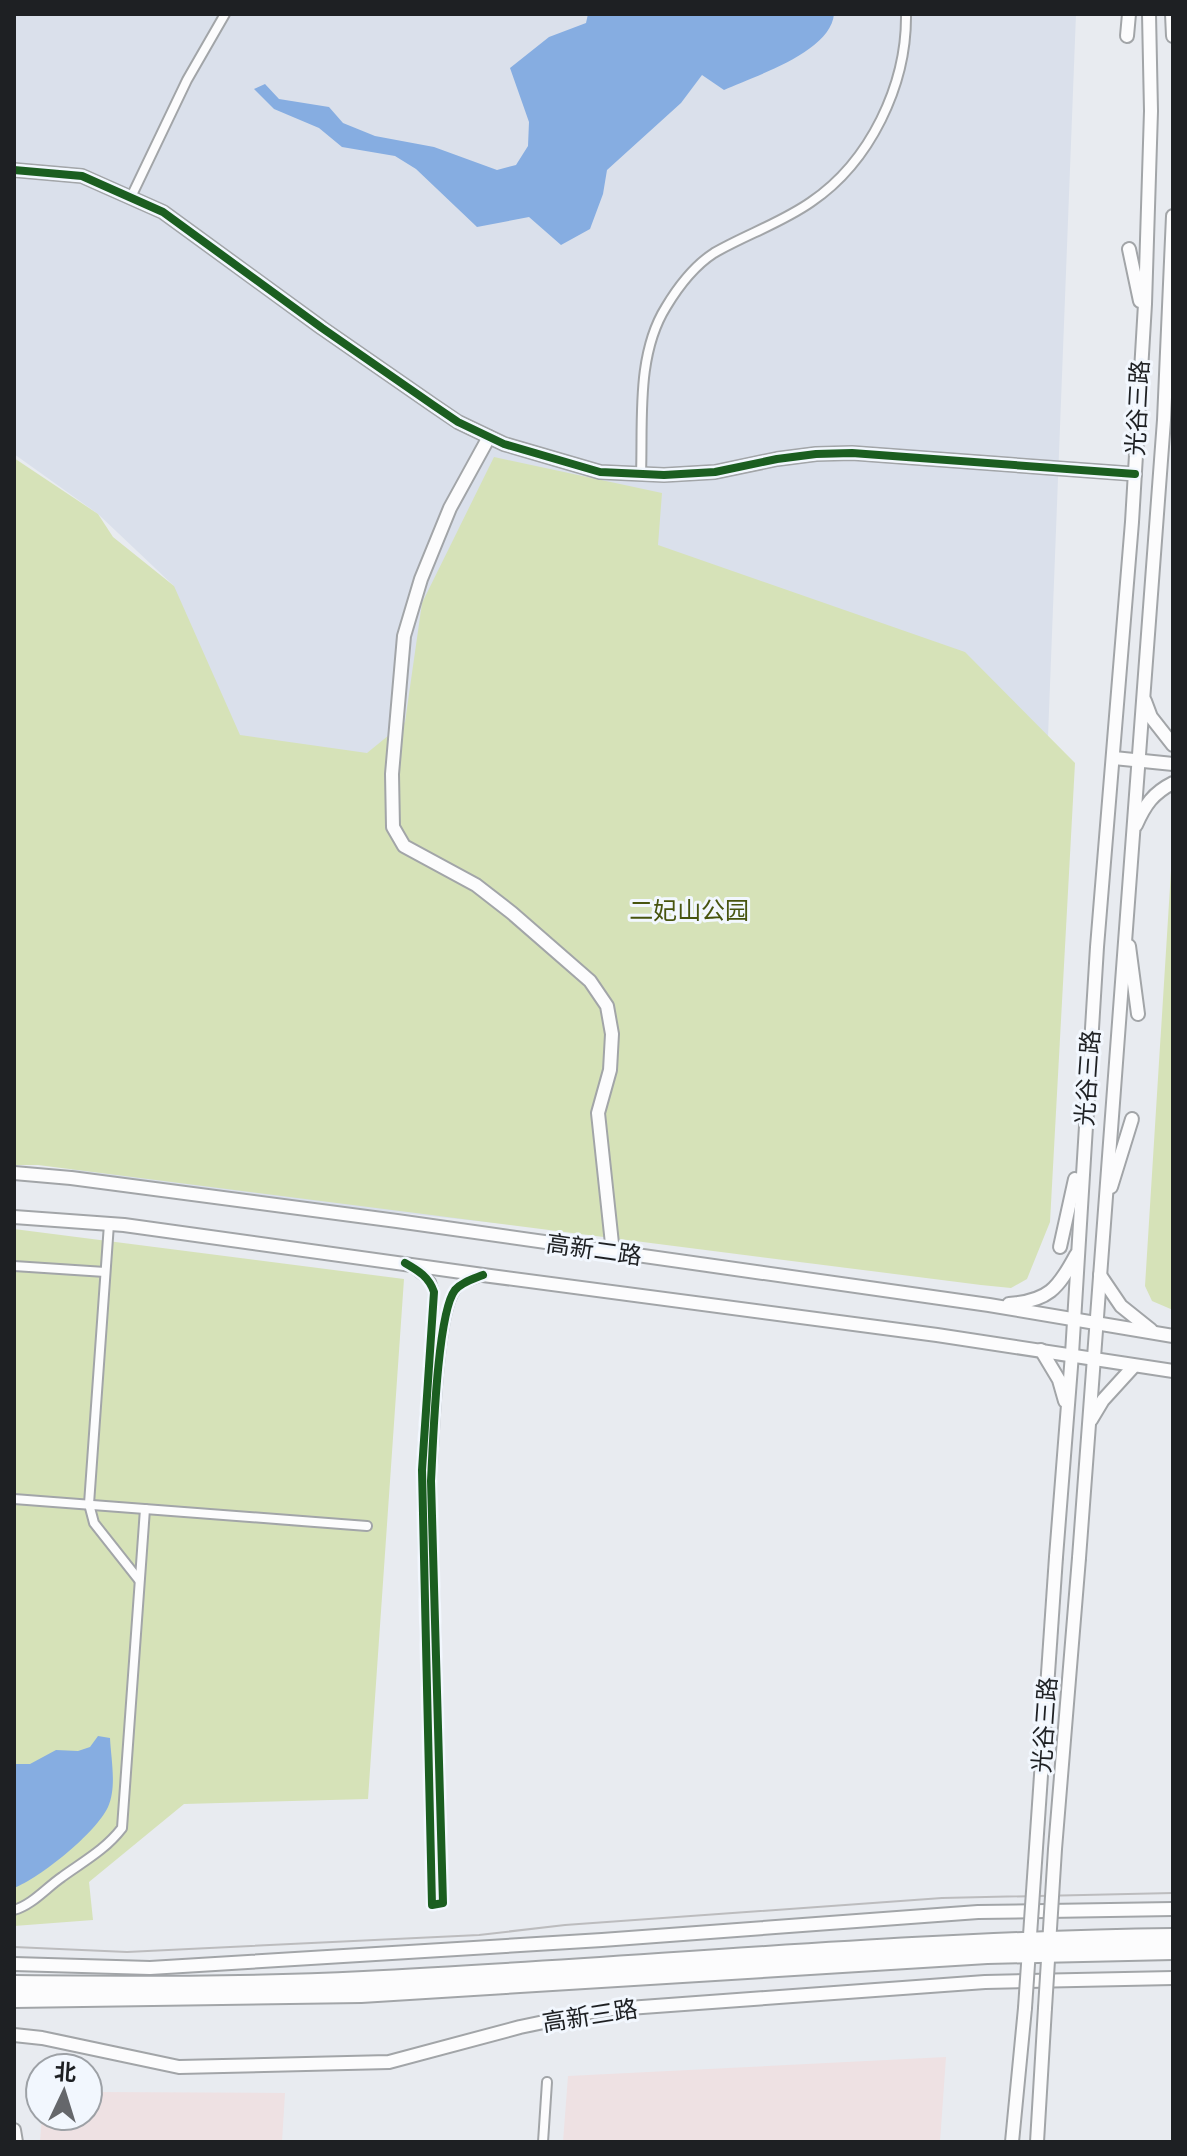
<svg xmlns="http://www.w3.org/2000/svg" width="1187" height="2156" viewBox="0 0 1187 2156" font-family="Helvetica,'Noto Sans SC',sans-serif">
	<rect width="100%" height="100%" fill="#e8ebf0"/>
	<polygon fill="#dae0eb" points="14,14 1076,14 1027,1279 71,1178 73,1153 204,801 174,586 98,514 14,454"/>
	<g fill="#eee1e3">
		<polygon points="946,2057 940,2142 563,2142 568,2076"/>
		<polygon points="88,2092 285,2093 282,2142 40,2142 42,2116 88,2116"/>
	</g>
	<g fill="#d6e2b8">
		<polygon points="494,457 662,493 658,545 965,652 1075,763 1050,1222 1027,1279 1011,1288 981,1285 38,1165 14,1165 14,458 98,514 113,537 174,586 240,735 367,753 405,722 422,603"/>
		<polygon points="1173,839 1173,1310 1152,1301 1145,1286"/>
		<polygon points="14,1229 404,1279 368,1799 184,1804 89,1882 93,1920 14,1926"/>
	</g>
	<g fill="#86ade1">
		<path d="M 588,14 L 834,14 C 831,52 755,76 724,90 L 702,75 L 681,103 L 607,170 L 603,194 L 590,229 L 561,245 L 529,217 L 477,227 L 416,169 L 395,156 L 342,147 L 319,128 L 274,109 L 254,89 L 265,84 L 279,99 L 329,107 L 343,123 L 375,136 L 434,147 L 497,170 L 516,165 L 528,146 L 529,122 L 510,68 L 549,37 L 586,23 Z"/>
		<path d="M 98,1736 L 110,1738 C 111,1759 117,1787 108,1807 C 96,1833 40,1878 14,1888 L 14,1764 L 30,1764 L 56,1750 L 78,1751 L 90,1747 Z"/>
	</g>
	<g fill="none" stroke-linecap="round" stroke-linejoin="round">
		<defs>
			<g id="street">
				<polyline points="131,197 187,80 225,14"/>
				<path d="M 641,474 C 643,420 636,355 666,307 C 678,287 694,266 714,253 C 745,235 781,223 811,202 C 870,162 907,85 906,14"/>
				<polyline points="109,1224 89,1504 94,1523 139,1580"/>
				<polyline points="14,1266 105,1272"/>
				<path d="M 412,1267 L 431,1282 L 434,1292 L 422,1470 L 432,1905 L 443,1903 L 431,1481 C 434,1444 437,1316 455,1291 C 461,1282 472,1280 482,1276"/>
				<polyline points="14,1499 367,1526"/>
				<path d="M 14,1910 C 32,1905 46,1888 62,1877 C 84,1861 105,1850 122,1828 L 145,1509"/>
				<polyline points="543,2142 547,2082"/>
			</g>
			<g id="secondary">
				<polyline points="14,170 82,176 163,212 322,328 433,405 458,422 504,444 600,472 664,475 715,472 777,459 816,454 852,453 1135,474"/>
				<polyline points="489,437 450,508 421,579 404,636 392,774 393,827 404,846 476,885 512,913 590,981 607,1006 612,1034 610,1070 598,1113 613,1253"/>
				<polyline points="14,1964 150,1968 602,1940 978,1912 1173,1909"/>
				<polyline points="14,2035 42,2038 179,2067 389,2062 520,2027 601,2010 985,1982 1173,1978"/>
				<polyline points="14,2130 16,2142"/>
			</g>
			<g id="primary">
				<polyline points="1172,14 1173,36"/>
				<polyline points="1127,36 1129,14"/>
				<polyline points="1129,249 1140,301"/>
				<polyline points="1145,701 1151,717 1173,745"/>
				<polyline points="1114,758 1173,764"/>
				<path d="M 1136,825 C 1145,805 1153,793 1173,783"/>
				<polyline points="1129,946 1138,1014"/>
				<polyline points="14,1173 71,1178 397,1221 989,1305 1173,1336"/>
				<polyline points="1111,1187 1132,1119"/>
				<polyline points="14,1217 124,1225 483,1275 937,1335 1173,1371"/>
				<polyline points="1060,1247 1075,1179"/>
				<polyline points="1100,1275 1121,1306 1151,1330"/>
				<path d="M 1009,1304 C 1048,1301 1058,1289 1076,1255"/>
				<polyline points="1041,1350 1059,1380 1065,1401"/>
				<polyline points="1091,1420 1103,1400 1134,1366"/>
				<polyline points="1056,1557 1072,1354 1097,947 1132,522 1145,304 1151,111 1149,14"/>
				<polyline points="1079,1558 1164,420 1173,216"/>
				<polyline points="1012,2142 1025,2008"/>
				<polyline points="1037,2142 1045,2008"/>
			</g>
		</defs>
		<use href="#street" stroke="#a2a5a8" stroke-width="12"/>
		<use href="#secondary" stroke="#a2a5a8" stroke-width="16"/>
		<use href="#primary" stroke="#a2a5a8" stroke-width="16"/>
		<use href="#street" stroke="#fcfcfd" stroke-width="8"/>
		<use href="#secondary" stroke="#fcfcfd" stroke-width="12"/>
		<use href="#primary" stroke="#fcfcfd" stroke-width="12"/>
		<polyline stroke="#bcbcbe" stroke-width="2" points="14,1947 127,1952 479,1935 565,1925 942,1898 1173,1893"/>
		<defs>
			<g id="primary-bridge">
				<polyline points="1025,2008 1056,1557"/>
				<polyline points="1045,2008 1055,1849 1079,1558"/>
			</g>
			<g id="highway-bridge">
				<path d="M 14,1984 C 131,1985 248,1986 364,1980 C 634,1967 903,1940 1173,1937"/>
				<polyline points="14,1999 361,1994 987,1955 1173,1951"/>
			</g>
		</defs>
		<use href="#primary-bridge" stroke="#a2a5a8" stroke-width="16" stroke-linecap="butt"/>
		<use href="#highway-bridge" stroke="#a2a5a8" stroke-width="20" stroke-linecap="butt"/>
		<use href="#primary-bridge" stroke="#fcfcfd" stroke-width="12"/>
		<use href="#highway-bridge" stroke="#fcfcfd" stroke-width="16"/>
		<defs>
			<g id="cycleway">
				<polyline points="14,170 82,176 163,212 322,328 433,405 458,422 504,444 600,472 664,475 715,472 777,459 816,454 852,453 1135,474"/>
				<path d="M 405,1263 C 419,1271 429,1277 434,1292 L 422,1470 L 432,1905 L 443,1903 L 431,1481 C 433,1445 437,1313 455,1290 C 462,1282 473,1279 483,1275"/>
			</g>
		</defs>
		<use href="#cycleway" stroke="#f2f7fe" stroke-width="13"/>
		<use href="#cycleway" stroke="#1b5e20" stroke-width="8"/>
	</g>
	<g text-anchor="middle" stroke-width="6" stroke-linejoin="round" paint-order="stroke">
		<g font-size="24" fill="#1e2023" stroke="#f2f7fe">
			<text transform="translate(1138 408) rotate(-87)" y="8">光谷三路</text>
			<text transform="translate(1088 1078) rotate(-86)" y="8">光谷三路</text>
			<text transform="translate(594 1250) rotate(8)" y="8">高新二路</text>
			<text transform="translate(1045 1725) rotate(-86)" y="8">光谷三路</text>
			<text transform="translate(590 2016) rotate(-9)" y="8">高新三路</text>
		</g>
		<g font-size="24" fill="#47540e" stroke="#f2f7fe">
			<text x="689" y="919">二妃山公园</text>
		</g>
	</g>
	<rect width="1187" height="2156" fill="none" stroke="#1e2023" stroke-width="32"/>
	<g transform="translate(64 2092) rotate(4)"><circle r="38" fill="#f2f7fe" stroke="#9da1a6" stroke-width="2"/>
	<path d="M0-6L14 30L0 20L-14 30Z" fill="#65676b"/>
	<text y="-12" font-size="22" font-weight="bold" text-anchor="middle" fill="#1e2023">北</text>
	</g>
</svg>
